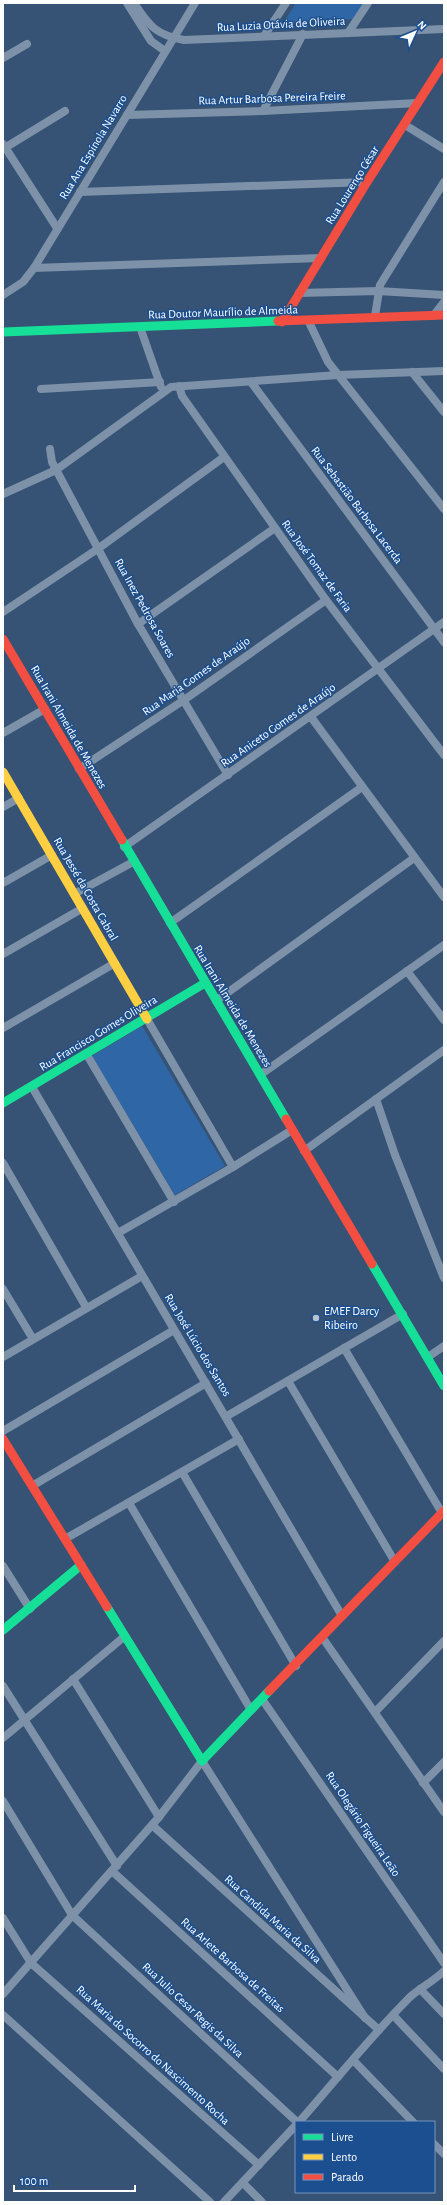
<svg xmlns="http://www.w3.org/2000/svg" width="447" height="2205" viewBox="0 0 447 2205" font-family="'Alegreya Sans',sans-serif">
	<rect width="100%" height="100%" fill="#365274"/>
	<g fill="#2f66a5">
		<polygon points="296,3 364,3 353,19 283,23"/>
		<polygon points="142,1026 225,1166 175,1195 92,1056"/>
	</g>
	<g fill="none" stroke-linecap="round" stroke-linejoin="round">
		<g stroke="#7d92a8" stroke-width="8">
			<polyline points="127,3 151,41 165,51"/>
			<path d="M 134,3 C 149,26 156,35 184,40 L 444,29"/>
			<polyline points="348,33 368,3"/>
			<polyline points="264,36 286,3"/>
			<polyline points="3,58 27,44"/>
			<polyline points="263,111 303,34"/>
			<polyline points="127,115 263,111 418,103"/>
			<polyline points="405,125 444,149"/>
			<polyline points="3,144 57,228"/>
			<polyline points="3,149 65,111"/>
			<polyline points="80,192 367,182"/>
			<polyline points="34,268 321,258"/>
			<polyline points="299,293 378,291 444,295"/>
			<polyline points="3,295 23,282 34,268 195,3"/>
			<polyline points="434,315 444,302"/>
			<polyline points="375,316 380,285 444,182"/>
			<polyline points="308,320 328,362 444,509"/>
			<polyline points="140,327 161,387"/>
			<polyline points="412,372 444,412"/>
			<polyline points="251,382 444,642"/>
			<polyline points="179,386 182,396 326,600 444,755"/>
			<polyline points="41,389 160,382"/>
			<polyline points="50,449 52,462 138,624 228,775"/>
			<polyline points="3,494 56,470 171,387 338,375 444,371"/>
			<polyline points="3,612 99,548 224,457"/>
			<polyline points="138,624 275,528"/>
			<polyline points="311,717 444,897"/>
			<polyline points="3,733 45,709"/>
			<polyline points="79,769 184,700 326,600"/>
			<polyline points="3,807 19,798"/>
			<polyline points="124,847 444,622"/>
			<polyline points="3,883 52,855"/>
			<polyline points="74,894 133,862"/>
			<polyline points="170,923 362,787"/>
			<polyline points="3,954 83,908"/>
			<polyline points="407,971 444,1020"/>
			<polyline points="216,1001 414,858"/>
			<polyline points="147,1019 233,1167"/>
			<polyline points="3,1028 115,963"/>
			<polyline points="87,1055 174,1202"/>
			<polyline points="260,1075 444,945"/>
			<polyline points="32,1087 342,1616"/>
			<polyline points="376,1099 395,1155 444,1278"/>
			<polyline points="304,1151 444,1050"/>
			<polyline points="3,1163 86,1307"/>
			<polyline points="118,1233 233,1167 292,1130"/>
			<polyline points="3,1289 33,1339"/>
			<polyline points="344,1348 442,1513"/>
			<polyline points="3,1357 142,1276"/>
			<polyline points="428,1357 444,1346"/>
			<polyline points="288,1381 395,1562"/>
			<polyline points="227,1416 403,1314"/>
			<polyline points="3,1431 174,1330"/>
			<polyline points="182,1472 296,1666"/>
			<polyline points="32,1486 206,1383"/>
			<polyline points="129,1503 251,1710"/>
			<polyline points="65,1539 239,1439"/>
			<polyline points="3,1566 30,1609"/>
			<polyline points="322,1637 444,1812"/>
			<polyline points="73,1679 159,1817"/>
			<polyline points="3,1686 117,1866"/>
			<polyline points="262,1699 444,1963"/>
			<polyline points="375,1712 444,1641"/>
			<polyline points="3,1738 125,1636"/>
			<polyline points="423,1783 444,1762"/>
			<polyline points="3,1801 72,1915 297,2122"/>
			<polyline points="152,1825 379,2030"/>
			<polyline points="112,1871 338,2077"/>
			<polyline points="3,1918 31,1963 259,2165"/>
			<polyline points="420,1989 444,2014"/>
			<polyline points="3,1994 159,1817 202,1761 365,2018"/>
			<polyline points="3,2015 210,2202"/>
			<polyline points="393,2015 444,2069"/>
			<polyline points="353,2060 413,2122"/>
			<path d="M 299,2122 C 336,2080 371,2036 410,1997 C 421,1987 434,1981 444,1971"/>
			<polyline points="434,2144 444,2154"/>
			<polyline points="243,2183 262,2202"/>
			<polyline points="224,2202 296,2125"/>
		</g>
		<g stroke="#16e098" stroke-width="9">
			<polyline points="3,332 278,321"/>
			<polyline points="122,840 286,1119"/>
			<polyline points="3,1103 205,983"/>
			<polyline points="372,1264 444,1386"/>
			<polyline points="107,1607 202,1761 269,1691"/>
			<polyline points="3,1630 81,1565"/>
		</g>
		<polyline stroke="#ffcf43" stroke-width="9" points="3,772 147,1019"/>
		<g stroke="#f24e42" stroke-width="9">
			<polyline points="278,321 444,315"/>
			<polyline points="282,322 367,182 444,62"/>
			<polyline points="3,639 122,840"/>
			<polyline points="286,1119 372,1264"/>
			<polyline points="3,1439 107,1607"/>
			<polyline points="269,1691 444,1511"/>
		</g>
	</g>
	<circle fill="#b9c2ce" stroke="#1b4f8f" stroke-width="1.5" cx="316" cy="1318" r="4"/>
	<g text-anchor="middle" stroke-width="3" stroke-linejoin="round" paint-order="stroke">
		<g font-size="12" fill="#fff" stroke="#1b4f8f">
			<text transform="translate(281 24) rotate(-3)" y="4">Rua Luzia Otávia de Oliveira</text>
			<text transform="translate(272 98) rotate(-2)" y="4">Rua Artur Barbosa Pereira Freire</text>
			<text transform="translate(93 147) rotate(-59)" y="4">Rua Ana Espínola Navarro</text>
			<text transform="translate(352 185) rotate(-58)" y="4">Rua Lourenço César</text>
			<text transform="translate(223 312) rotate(-2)" y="4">Rua Doutor Maurílio de Almeida</text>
			<text transform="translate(357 505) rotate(53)" y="4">Rua Sebastião Barbosa Lacerda</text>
			<text transform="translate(317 566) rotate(54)" y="4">Rua José Tomaz de Faria</text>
			<text transform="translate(145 608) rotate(61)" y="4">Rua Inez Pedrosa Soares</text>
			<text transform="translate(196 676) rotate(-35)" y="4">Rua Maria Gomes de Araújo</text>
			<text transform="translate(278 725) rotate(-35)" y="4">Rua Aniceto Gomes de Araújo</text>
			<text transform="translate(69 727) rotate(60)" y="4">Rua Irani Almeida de Menezes</text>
			<text transform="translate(86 889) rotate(60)" y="4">Rua Jessé da Costa Cabral</text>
			<text transform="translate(233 1006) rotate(59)" y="4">Rua Irani Almeida de Menezes</text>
			<text transform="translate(98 1033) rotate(-31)" y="4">Rua Francisco Gomes Oliveira</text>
			<text transform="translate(198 1345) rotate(59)" y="4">Rua José Lúcio dos Santos</text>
			<text transform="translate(363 1824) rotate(56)" y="4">Rua Olegário Figueira Leão</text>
			<text transform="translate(273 1919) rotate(42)" y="4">Rua Candida Maria da Silva</text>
			<text transform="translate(233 1965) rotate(42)" y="4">Rua Arlete Barbosa de Freitas</text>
			<text transform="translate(193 2010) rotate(43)" y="4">Rua Julio Cesar Regis da Silva</text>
			<text transform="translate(153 2055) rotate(42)" y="4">Rua Maria do Socorro do Nascimento Rocha</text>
		</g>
		<g font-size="12" fill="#fff" stroke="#1b4f8f" text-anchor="start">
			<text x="324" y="1315">EMEF Darcy<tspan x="324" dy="14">Ribeiro</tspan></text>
		</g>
	</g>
	<rect width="447" height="2205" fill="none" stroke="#ffffff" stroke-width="8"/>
	<rect x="295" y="2121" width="140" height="72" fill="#1b4f8f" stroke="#7695bc"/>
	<rect x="303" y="2134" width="20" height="6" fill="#16e098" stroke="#7695bc"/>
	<text x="331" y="2141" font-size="12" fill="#ffffff">Livre</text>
	<rect x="303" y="2154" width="20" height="6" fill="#ffcf43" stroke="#7695bc"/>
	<text x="331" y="2161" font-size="12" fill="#ffffff">Lento</text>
	<rect x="303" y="2174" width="20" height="6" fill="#f24e42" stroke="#7695bc"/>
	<text x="331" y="2181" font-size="12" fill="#ffffff">Parado</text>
	<g transform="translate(415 32) rotate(46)" stroke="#1b4f8f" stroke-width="3" paint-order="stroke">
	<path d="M0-3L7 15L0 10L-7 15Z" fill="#ffffff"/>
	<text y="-6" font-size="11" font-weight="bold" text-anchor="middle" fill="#ffffff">N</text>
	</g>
	<path d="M14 2185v6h121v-6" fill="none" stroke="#ffffff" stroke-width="2"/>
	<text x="20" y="2185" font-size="12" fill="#ffffff" stroke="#1b4f8f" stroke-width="3" paint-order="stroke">100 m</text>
</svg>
